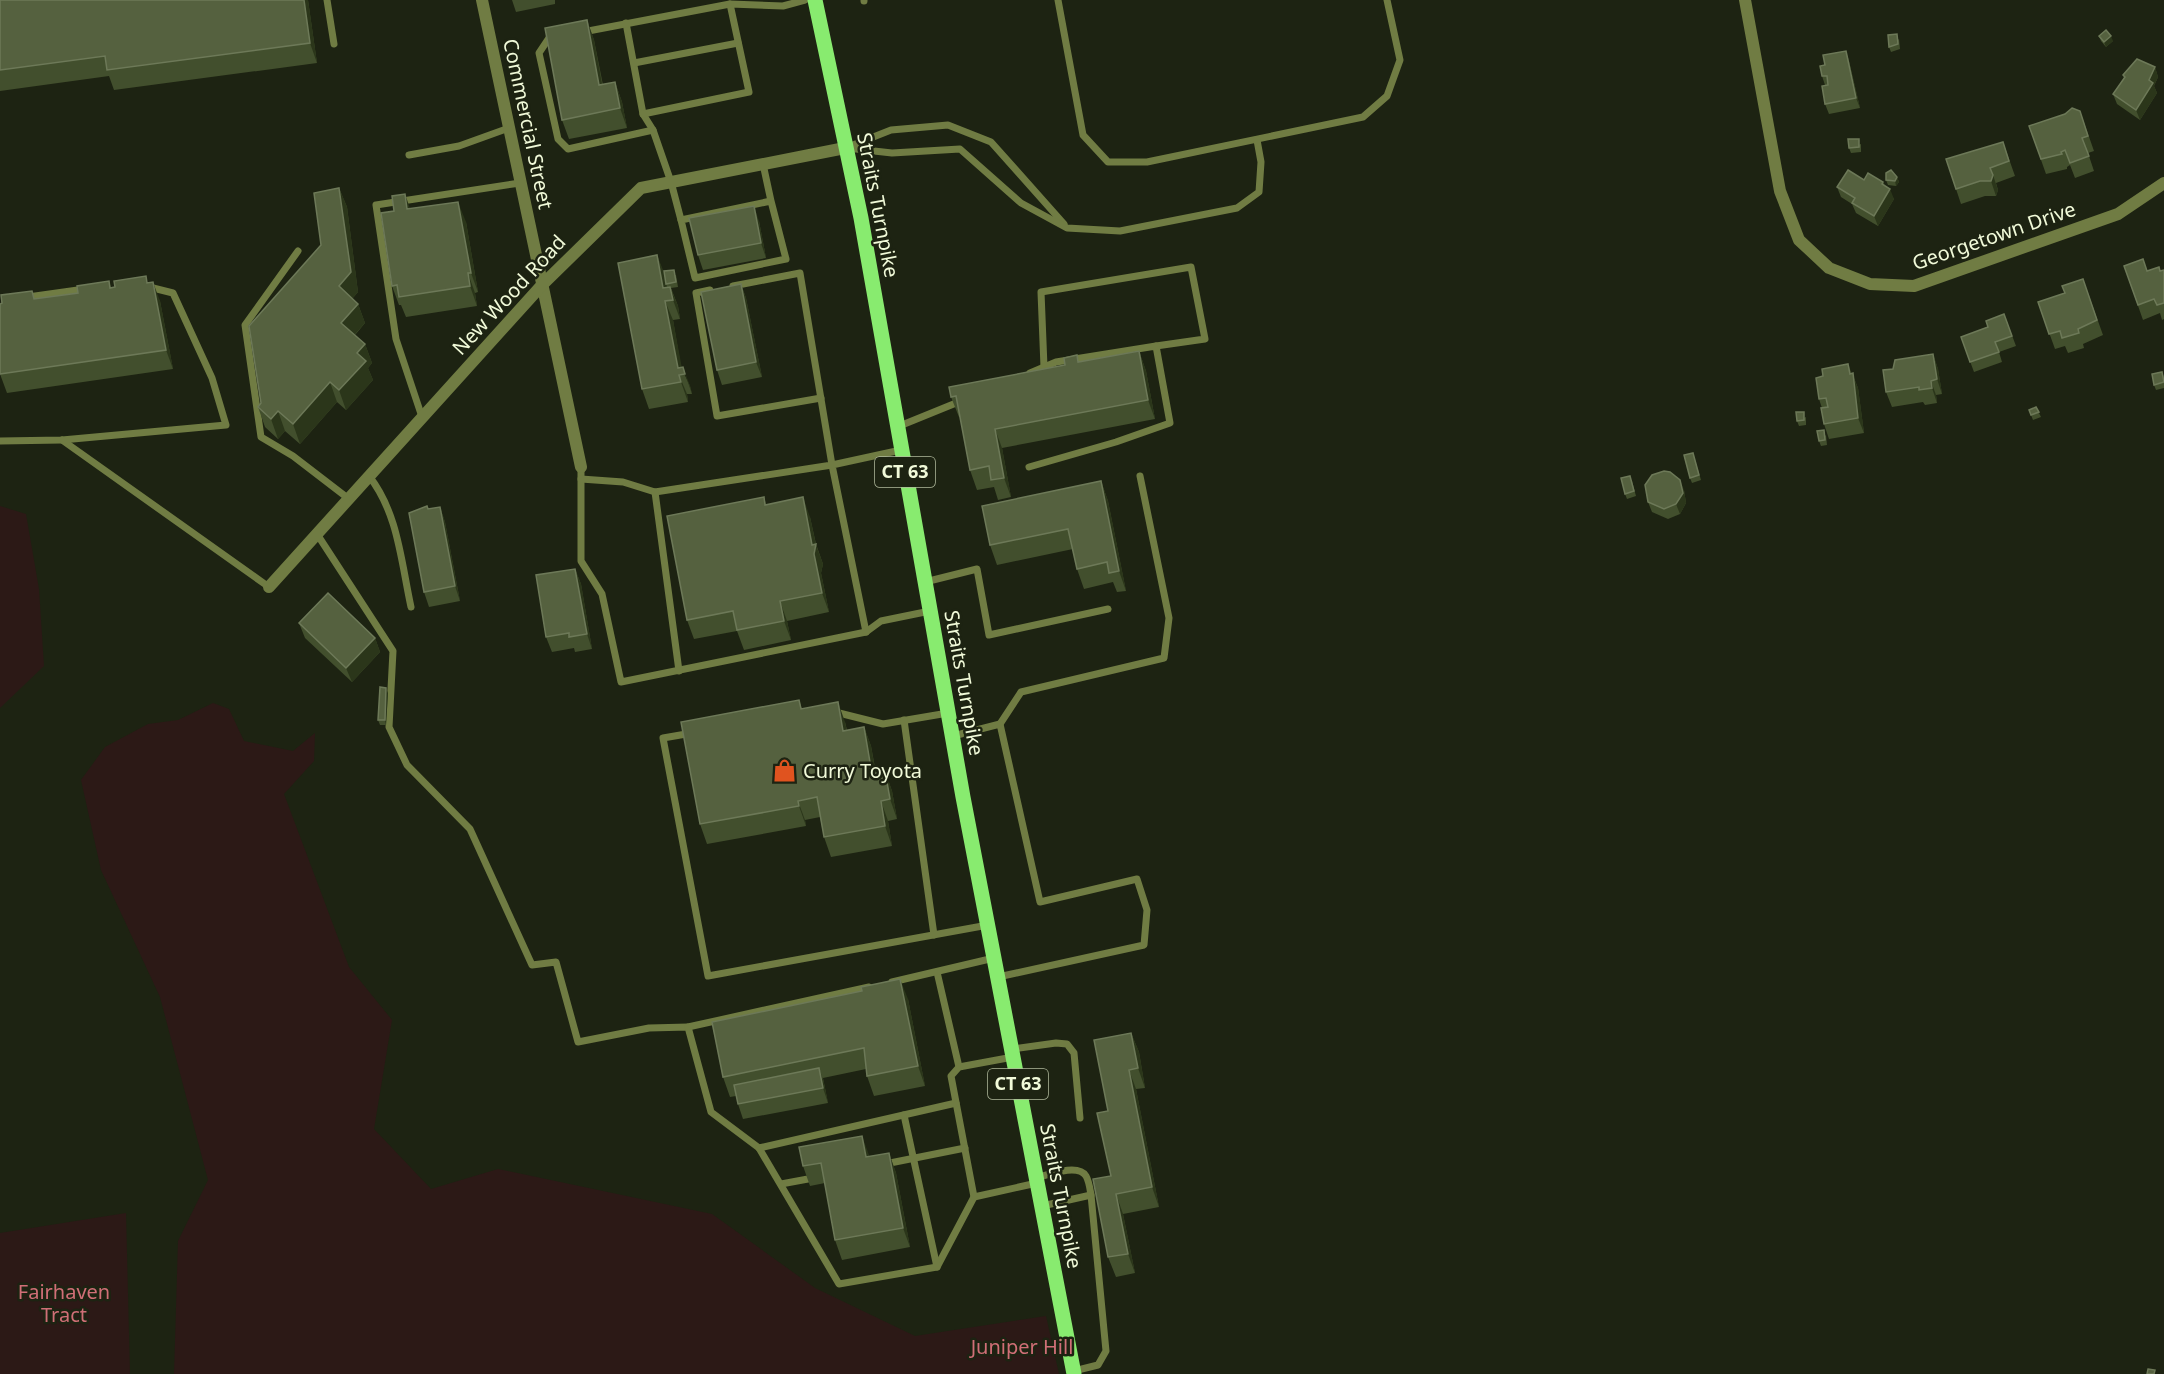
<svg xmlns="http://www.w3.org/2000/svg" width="2164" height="1374" viewBox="0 0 2164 1374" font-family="'Noto Sans',sans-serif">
	<rect width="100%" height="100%" fill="#1d2312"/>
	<g fill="#2c1916">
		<polygon points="0,506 26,514 39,589 44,666 0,708"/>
		<polygon points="213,703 229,709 244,741 293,751 315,733 314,761 284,794 349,967 392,1020 374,1129 431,1189 498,1169 712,1214 815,1288 915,1336 1046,1316 1059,1374 174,1374 178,1241 208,1180 160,997 101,870 81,780 105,747 148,724 178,720"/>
		<polygon points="126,1213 130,1374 0,1374 0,1233"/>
	</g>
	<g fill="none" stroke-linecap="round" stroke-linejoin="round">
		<g stroke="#707c43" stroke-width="7">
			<polyline points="327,0 334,44"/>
			<polyline points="864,0 864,1"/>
			<polyline points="1058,0 1083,135 1108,162 1147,162 1363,117 1387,96 1400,60 1387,0"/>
			<polyline points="626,23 643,114 653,130 671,182 681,220"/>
			<polyline points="583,32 730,4 783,6 805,0"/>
			<polyline points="554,37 549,38 539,53 558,139 568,149 653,130"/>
			<polyline points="634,63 738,43"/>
			<polyline points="643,114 749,92 730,4"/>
			<polyline points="848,147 891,130 948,125 991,142 1064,224"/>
			<polyline points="847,148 892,153 960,149 1021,203 1067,228 1120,231 1237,208 1259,192 1261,162 1257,140"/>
			<polyline points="409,155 459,146 509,128"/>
			<polyline points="763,164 771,201 681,220 695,278 786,259 771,201"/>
			<polyline points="298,251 245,325 261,437 293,456 349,499"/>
			<polyline points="710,290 696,293 717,416 821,398"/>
			<polyline points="28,297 85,289"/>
			<polyline points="1044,367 1041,292 1191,267 1205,339 1156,346"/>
			<polyline points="422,417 396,339 376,205 520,183"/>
			<polyline points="897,427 961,401"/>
			<polyline points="62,440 269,587"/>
			<polyline points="0,441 62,440 226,425 212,378 173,293 149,287"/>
			<polyline points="581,467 581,561 602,594 621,682 866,632 881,621 930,611"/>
			<polyline points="1029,467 1116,442 1170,423 1156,346 1056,362 1030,373"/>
			<path d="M 369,476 C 398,513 401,561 411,607"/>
			<polyline points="581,479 623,482 655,492 832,465 800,273 733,286"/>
			<polyline points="655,492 679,671"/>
			<polyline points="317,534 393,651 389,727 407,765 470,829 532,965 556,962 578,1042 649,1028 688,1027 711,1112 759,1148 839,1284 937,1267 974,1197"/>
			<polyline points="925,582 977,569 989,635 1108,609"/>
			<polyline points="866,632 832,465 901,450"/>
			<polyline points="835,712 883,724 948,713"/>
			<polyline points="904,720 934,935"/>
			<polyline points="1000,724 1021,692 1164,658 1169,618 1140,476"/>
			<polyline points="692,733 663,738 708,976 988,925"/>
			<polyline points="953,736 1000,724 1040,902 1137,879 1147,910 1144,945 998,977"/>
			<polyline points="937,972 959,1067"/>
			<polyline points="892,982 994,958"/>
			<polyline points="688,1027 869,987"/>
			<polyline points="1012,1049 1056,1043 1067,1044 1074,1053 1080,1118"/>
			<polyline points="1013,1057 959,1067 951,1076 974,1197 1037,1183"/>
			<polyline points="904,1115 937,1267"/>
			<polyline points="759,1148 956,1103"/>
			<polyline points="885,1164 965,1148"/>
			<path d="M 1036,1178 C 1048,1175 1078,1163 1086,1176 C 1089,1181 1090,1189 1091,1195 L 1042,1206"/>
			<polyline points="781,1184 808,1179"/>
			<polyline points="1074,1371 1098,1365 1106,1351 1091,1195"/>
		</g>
		<g stroke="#707c43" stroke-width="12">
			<polyline points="482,0 581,467"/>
			<polyline points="1745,0 1780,191 1799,240 1829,268 1870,284 1914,286 2118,214 2164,183"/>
			<polyline points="269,587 542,285 641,188 845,148"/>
		</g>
		<polyline stroke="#88eb6f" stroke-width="15" points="815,0 861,218 963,797 1074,1374"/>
	</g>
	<g fill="#424f2d">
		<polygon points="0,0 308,0 317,63 114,90 109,76 0,91"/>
		<polygon points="512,0 555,0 555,4 516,12"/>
		<polygon points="587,20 594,40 603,85 615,82 622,102 627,128 569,139 562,120"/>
		<polygon points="2099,36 2113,41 2106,47 2101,41"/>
		<polygon points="1899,39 1900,49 1891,52 1889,47"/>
		<polygon points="1846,51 1849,61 1860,108 1829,114 1825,104 1825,85 1822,76 1825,65"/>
		<polygon points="2155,67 2158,77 2154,86 2157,93 2140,120 2117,104 2113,94 2124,78 2123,75"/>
		<polygon points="2080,111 2094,151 2088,153 2094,171 2075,178 2070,165 2067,167 2067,169 2046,174 2029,126"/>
		<polygon points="2003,142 2015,176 1996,183 1998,190 1996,196 1985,196 1961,204 1956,189"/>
		<polygon points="1861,144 1861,152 1851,153 1849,148"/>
		<polygon points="1897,177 1899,182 1896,186 1888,185 1886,180"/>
		<polygon points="1864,180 1883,182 1885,186 1894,199 1878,226 1856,213 1852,204 1841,197 1837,187"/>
		<polygon points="339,188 347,207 358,292 352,299 358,304 365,323 355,335 365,344 372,363 368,368 373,380 346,410 337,402 300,444 285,431 278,439 265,427 258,407 261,403 321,245"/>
		<polygon points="410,209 466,222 478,292 475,293 477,306 406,317 401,305 399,305 392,286"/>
		<polygon points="759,221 766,258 703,270 698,255"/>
		<polygon points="657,255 664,275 676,275 678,287 671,288 678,306 680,319 673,320 681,367 690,386 692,394 687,394 688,402 649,409 642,389"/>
		<polygon points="2124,266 2147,271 2160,271 2164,270 2164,319 2162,320 2160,313 2143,320"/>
		<polygon points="2083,279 2103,335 2083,344 2084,348 2068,353 2065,346 2055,349 2038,302 2065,293"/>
		<polygon points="109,281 111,288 148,282 160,301 173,369 7,393 0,374 36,299 78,293"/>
		<polygon points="741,284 746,298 762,377 722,385 717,370"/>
		<polygon points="2004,314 2016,346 1999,352 2002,362 1974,372 1961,337 1988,327"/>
		<polygon points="1139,351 1146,371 1155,419 1002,448 1011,497 998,500 994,487 977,490 970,470 960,416 959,417 951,397 1080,362"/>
		<polygon points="1933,354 1938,369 1942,394 1936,395 1937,403 1925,405 1923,402 1892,407 1886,392 1893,369"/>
		<polygon points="2162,372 2164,377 2164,388 2156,390 2154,385"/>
		<polygon points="1852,373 1858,388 1864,433 1829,439 1824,424 1822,408 1819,399"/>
		<polygon points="2036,407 2041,417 2033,420 2029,410"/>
		<polygon points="1806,417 1806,425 1799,426 1797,421"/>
		<polygon points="1826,435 1827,445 1821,446 1819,441"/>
		<polygon points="1693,453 1701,480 1692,483 1690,478"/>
		<polygon points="1101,481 1108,501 1126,591 1117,592 1113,582 1084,589 1077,569 1073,549 997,565 990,545"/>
		<polygon points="1632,481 1636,496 1627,499 1625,494"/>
		<polygon points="1684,490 1686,503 1680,514 1668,519 1652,512 1648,502"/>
		<polygon points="764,497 766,504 810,517 816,544 823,564 821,573 829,612 787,621 791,640 744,650 737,631 694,639 687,620"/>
		<polygon points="440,507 445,522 460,601 429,607 424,592"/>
		<polygon points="575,569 581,584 592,649 575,652 574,648 552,652 546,637"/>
		<polygon points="299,623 375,638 380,652 352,682 305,638"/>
		<polygon points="388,693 386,725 380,725 378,720"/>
		<polygon points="799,700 802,709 845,722 847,730 864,727 871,746 876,773 885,771 892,791 897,819 888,821 892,846 831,857 824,837 820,817 805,820 806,826 707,844 700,824"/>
		<polygon points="908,999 925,1086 874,1096 867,1076 866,1069 823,1078 828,1103 743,1119 738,1104 736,1096 730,1097 723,1077"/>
		<polygon points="1131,1033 1139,1052 1145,1088 1136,1089 1159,1207 1123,1214 1135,1273 1116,1277 1108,1257 1111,1176"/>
		<polygon points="799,1147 870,1157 889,1153 896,1173 910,1247 842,1260 835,1240 825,1183 810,1186 803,1166"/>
	</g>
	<g fill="#2b361a">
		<polygon points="304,0 308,0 317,63 310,43"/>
		<polygon points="587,20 594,40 606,105 599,85"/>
		<polygon points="2111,36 2113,41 2106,47 2104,42"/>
		<polygon points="1846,51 1849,61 1860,108 1856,98"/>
		<polygon points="2155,67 2158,77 2154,86 2157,93 2140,120 2136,110"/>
		<polygon points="615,82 622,102 627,128 620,108"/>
		<polygon points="1993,175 1998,190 1996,196 1991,181"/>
		<polygon points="1897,177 1899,182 1896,186 1895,181"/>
		<polygon points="339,188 347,207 358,292 346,306 339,286"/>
		<polygon points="1890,189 1894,199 1878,226 1874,216"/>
		<polygon points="405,194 412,214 407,209"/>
		<polygon points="458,202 466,222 478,292 471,273"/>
		<polygon points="754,206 759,221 766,258 761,243"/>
		<polygon points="657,255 665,275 669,300 663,288"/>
		<polygon points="468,273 475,293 477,306 470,286"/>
		<polygon points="153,282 160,301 173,369 166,350"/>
		<polygon points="741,284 746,298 762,377 756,362"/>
		<polygon points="670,287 678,306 680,319 673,300"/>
		<polygon points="665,301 673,320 683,374 678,368"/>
		<polygon points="358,304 365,323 348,342 341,323"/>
		<polygon points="365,344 372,363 368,368 373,380 346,410 339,390 357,353"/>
		<polygon points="1139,351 1146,371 1155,419 1148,400"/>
		<polygon points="1933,354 1938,369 1942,394 1937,379"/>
		<polygon points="1848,364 1858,388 1864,433 1858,418"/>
		<polygon points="683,367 690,386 692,394 685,374"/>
		<polygon points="679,375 687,394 688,402 681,382"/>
		<polygon points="1931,381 1936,395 1937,403 1932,388"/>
		<polygon points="330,382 337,402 300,444 293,424"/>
		<polygon points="278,411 285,431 278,439 271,419"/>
		<polygon points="995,429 1002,448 1011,497 1004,478"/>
		<polygon points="1680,480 1684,490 1686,503 1680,514 1676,504"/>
		<polygon points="1101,481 1108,501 1126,591 1119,571"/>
		<polygon points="803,497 810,517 816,545 823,564 821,573 829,612 822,593"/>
		<polygon points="440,507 445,522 460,601 455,586"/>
		<polygon points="575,569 581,584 592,649 587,634"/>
		<polygon points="780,601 787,621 791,640 784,621"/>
		<polygon points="375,638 380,652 352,682 346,668"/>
		<polygon points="386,688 388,693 386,725 385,720"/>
		<polygon points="838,702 845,722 851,750 843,731"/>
		<polygon points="864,727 871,746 879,793 872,774"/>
		<polygon points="885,771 892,791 897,819 890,799"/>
		<polygon points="798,801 805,820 806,826 799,806"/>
		<polygon points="881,801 888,821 892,846 885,826"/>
		<polygon points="900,979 908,999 925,1086 918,1066"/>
		<polygon points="1131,1033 1139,1052 1145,1088 1138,1068"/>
		<polygon points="819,1068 824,1083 828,1103 823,1088"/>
		<polygon points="1129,1070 1136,1089 1159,1207 1152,1187"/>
		<polygon points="862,1136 869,1155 873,1177 866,1157"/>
		<polygon points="889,1153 896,1173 910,1247 903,1228"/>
		<polygon points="1116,1194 1123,1214 1135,1273 1128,1254"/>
	</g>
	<g fill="#55613f" stroke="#6d7958" stroke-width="1.5">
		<polygon points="0,0 304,0 310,43 107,70 105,56 0,70"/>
		<polygon points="587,20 599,85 615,82 620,108 562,120 545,28"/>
		<polygon points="2106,30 2111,36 2104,42 2099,36"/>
		<polygon points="1897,34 1898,44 1889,47 1888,35"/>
		<polygon points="1846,51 1856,98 1825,104 1822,86 1828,85 1827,76 1822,76 1820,66 1825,65 1823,55"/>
		<polygon points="2137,59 2155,67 2149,80 2153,83 2136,110 2113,94 2125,77 2123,75"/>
		<polygon points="2072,108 2080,111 2088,136 2082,138 2089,156 2070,163 2065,150 2061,152 2062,154 2041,159 2029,126 2065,114"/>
		<polygon points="1848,139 1859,139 1859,147 1849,148"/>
		<polygon points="2003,142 2009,161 1990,168 1993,175 1991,181 1980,181 1956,189 1946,159"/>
		<polygon points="1848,170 1864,180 1868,173 1883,182 1882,184 1890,189 1874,216 1852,203 1855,198 1837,187"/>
		<polygon points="1891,170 1897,177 1895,181 1886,180 1886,173"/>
		<polygon points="339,188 351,272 339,286 358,304 341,323 365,344 357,353 366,361 339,390 330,382 293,424 278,411 271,419 258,407 261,403 249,326 321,245 314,193"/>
		<polygon points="405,194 407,209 458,202 471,273 468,273 470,286 399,297 397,285 392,286 381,213 394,211 392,196"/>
		<polygon points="754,206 761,243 698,255 689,218"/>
		<polygon points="657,255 663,288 670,287 673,300 665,301 678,368 683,367 685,374 679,375 681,382 642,389 618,263"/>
		<polygon points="2143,259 2147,271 2159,267 2160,271 2164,270 2164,303 2157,305 2154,299 2138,305 2124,266"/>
		<polygon points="674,270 676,282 666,284 664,271"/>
		<polygon points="146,276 147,283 153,282 166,350 0,374 0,304 2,303 1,295 32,291 34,299 78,293 77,286 109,281 110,288 115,287 114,281"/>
		<polygon points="2083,279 2097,320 2078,329 2079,333 2062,338 2060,331 2049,334 2038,302 2065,293 2062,286"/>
		<polygon points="741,284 756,362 717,370 701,292"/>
		<polygon points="2004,314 2012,336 1995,342 1999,352 1970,362 1961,337 1988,327 1986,321"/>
		<polygon points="1139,351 1148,400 995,429 1004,478 991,480 989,466 970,470 956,396 951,397 949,387 1065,365 1064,358 1077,355 1078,362"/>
		<polygon points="1933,354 1937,379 1931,381 1932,388 1919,390 1919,387 1886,392 1883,370 1893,369 1895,360"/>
		<polygon points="1848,364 1850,374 1853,373 1858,418 1824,424 1821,408 1828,407 1826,398 1819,399 1816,378 1823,376 1822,369"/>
		<polygon points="2162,372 2164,382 2154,385 2152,374"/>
		<polygon points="2036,407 2039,412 2031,415 2029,410"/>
		<polygon points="1796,412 1804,412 1804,420 1797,421"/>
		<polygon points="1824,430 1825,440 1819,441 1817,431"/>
		<polygon points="1693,453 1699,475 1690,478 1684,455"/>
		<polygon points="1664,471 1670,472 1680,480 1683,493 1676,504 1664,509 1648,502 1645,485 1652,475"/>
		<polygon points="1630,476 1634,491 1625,494 1621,478"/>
		<polygon points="1101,481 1119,571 1109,573 1107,562 1077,569 1068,529 990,545 982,506"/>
		<polygon points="764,497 765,505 803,497 812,545 816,544 814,554 822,593 780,601 784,621 737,630 733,611 687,620 667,516"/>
		<polygon points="427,506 428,509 440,507 455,586 424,592 409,513"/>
		<polygon points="575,569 587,634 569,637 569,633 546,637 536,575"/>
		<polygon points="328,593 375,638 346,668 299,623"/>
		<polygon points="380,687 386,688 385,720 378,720"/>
		<polygon points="799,700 801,709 838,702 843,731 864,727 872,774 885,771 890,799 881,801 885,826 824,837 817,797 798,801 799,806 700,824 681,722"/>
		<polygon points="900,979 918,1066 867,1076 864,1048 723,1077 712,1022 862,991 861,987"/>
		<polygon points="1131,1033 1138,1068 1129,1070 1152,1187 1116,1194 1128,1254 1108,1257 1093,1179 1111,1176 1097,1113 1108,1111 1094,1040"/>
		<polygon points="819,1068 823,1088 738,1104 734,1085"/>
		<polygon points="862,1136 866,1157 889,1153 903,1228 835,1240 821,1163 803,1166 799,1147"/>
		<polygon points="2148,1369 2155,1370 2154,1374 2147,1374"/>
	</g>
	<defs>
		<symbol id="shop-bare" viewBox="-9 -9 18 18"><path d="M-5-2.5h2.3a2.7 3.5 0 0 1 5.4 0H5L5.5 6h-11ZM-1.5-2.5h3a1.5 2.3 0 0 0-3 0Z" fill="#e0531f" stroke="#1d2312" stroke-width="2.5" paint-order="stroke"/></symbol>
	</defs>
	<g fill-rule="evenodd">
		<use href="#shop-bare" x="768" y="754" width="33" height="33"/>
	</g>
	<g text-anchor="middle" stroke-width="5" stroke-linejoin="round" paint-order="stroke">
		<g fill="#1d2312" stroke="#b1ba9d" stroke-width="1.5">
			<rect x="875" y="457" width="60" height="30" rx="4.5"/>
			<rect x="988" y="1069" width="60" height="30" rx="4.5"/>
		</g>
		<g font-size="18" font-weight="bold" fill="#f1fad9">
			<text x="905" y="478">CT 63</text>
			<text x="1018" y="1090">CT 63</text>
		</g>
		<g font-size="20" fill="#f1fad9" stroke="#1d2312">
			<text transform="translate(528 124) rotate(78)" y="7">Commercial Street</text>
			<text transform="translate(878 205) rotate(79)" y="7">Straits Turnpike</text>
			<text transform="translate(1994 236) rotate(-19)" y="7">Georgetown Drive</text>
			<text transform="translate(509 295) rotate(-47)" y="7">New Wood Road</text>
			<text transform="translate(964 683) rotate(80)" y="7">Straits Turnpike</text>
			<text transform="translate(1061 1196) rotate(79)" y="7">Straits Turnpike</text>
		</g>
		<g font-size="20" fill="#f1fad9" stroke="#1d2312" text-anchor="start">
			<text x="803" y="778">Curry Toyota</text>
		</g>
		<g font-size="20" fill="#d06f77" stroke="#1d2312">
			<text x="64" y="1299">Fairhaven<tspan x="64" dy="23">Tract</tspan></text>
			<text x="1022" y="1354">Juniper Hill</text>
		</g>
	</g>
</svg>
